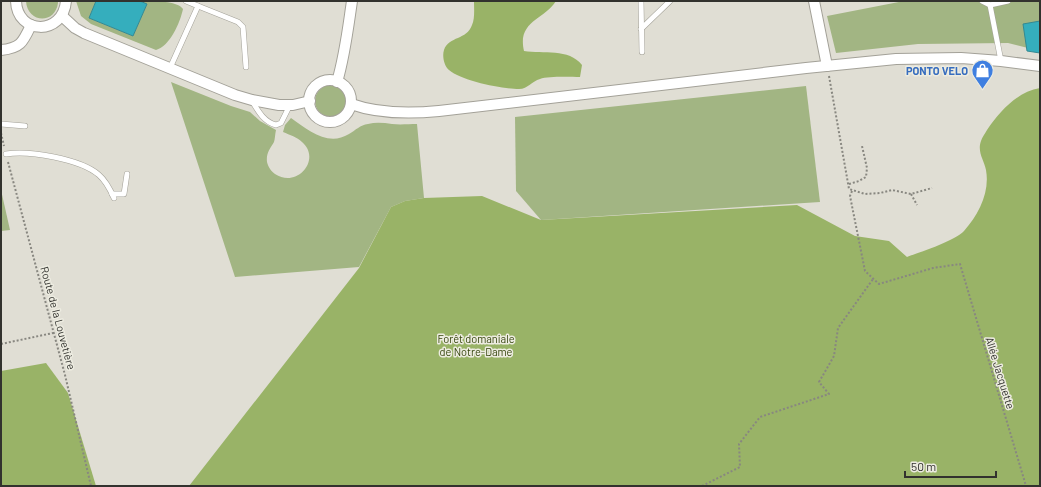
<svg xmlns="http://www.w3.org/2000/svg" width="1041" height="487" viewBox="0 0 1041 487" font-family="Barlow,sans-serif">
	<rect width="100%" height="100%" fill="#e0ded4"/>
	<g fill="#a2b583">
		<path d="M 26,1 L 58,1 L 58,3 C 55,25 27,23 26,1 Z"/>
		<path d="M 76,1 L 96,1 L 89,18 L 133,36 L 147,4 L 140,1 C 151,1 177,0 183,9 C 180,23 170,46 156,50 L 91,24 L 81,16 Z"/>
		<polygon points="904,1 1040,1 1040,51 1008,43 918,44 836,53 827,16"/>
		<path d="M 171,82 L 231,106 L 250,112 L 260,121 L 276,130 C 275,134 275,139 274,142 C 270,149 266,153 267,162 C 268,167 272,172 275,174 C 297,189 322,159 302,142 C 297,137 290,135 283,132 L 285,125 L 291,118 C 308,130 328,147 349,134 C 356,130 360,125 368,124 C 376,122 384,123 392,124 C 400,125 409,124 417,124 L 424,198 L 405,201 L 391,207 L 359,267 L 235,277 Z"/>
		<circle cx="331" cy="101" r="16"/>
		<polygon points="806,86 820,202 541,220 516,191 515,117"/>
		<polygon points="1,190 10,230 1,231"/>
	</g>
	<g fill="#99b367">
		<path d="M 474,1 L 556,1 C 544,20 517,21 524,51 C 543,54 569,48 582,65 L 580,77 C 570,77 548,76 540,79 C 532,81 528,89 519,89 C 502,89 462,81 449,70 C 444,66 442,56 444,50 C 449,36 467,40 472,25 C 475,19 474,8 474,1 Z"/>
		<path d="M 1040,88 L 1040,486 L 189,486 L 359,268 L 391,207 L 405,201 L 424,198 L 482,196 L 541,220 L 797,205 L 855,236 L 889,241 L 907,257 C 920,252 955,241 964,231 C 979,214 990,192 986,170 C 984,160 977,152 981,141 C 982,137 985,134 987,130 C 1000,111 1017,92 1040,88 Z"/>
		<polygon points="46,363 68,393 96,486 1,486 1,371"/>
	</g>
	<g fill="#35aebd" stroke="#348992">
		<polygon points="96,1 140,1 147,4 133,36 89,18"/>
		<polygon points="1040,21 1040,53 1027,51 1023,24"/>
	</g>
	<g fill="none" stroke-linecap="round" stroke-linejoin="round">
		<defs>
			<g id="lane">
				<polyline points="641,1 642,52"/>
				<polyline points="982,1 990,5 1008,1"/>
				<polyline points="990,5 1001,61"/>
				<polyline points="198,6 238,22 243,27 246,67"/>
				<polyline points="641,29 670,1"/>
				<polyline points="170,68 198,6 186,1"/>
				<path d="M 252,101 C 258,111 264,122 276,125 L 281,123 L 290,105"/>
				<polyline points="1,124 25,126"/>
				<path d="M 6,154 C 28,150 81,159 99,175 C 106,181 110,189 114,198"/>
				<polyline points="112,194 124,194 127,174"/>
			</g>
			<g id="street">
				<path d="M 16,1 C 17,35 63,36 66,1"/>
				<polyline points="814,1 827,66"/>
				<polyline points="62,16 75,28 84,33 235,95 252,100 279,105 293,105 310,101"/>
				<path d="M 1,50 C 21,48 23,42 31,25"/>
				<circle cx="330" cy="101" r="21"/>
				<path d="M 337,82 C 345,55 348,28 352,1"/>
				<path d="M 351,104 C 379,114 409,114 439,111 L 806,68 L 896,59 L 961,58 L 1001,61 L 1040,66"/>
			</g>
		</defs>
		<use href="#lane" stroke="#a3a198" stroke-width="6"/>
		<use href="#street" stroke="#a3a198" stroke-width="12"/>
		<g stroke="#888780" stroke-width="2" stroke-dasharray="2 2" stroke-linecap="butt">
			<polyline points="829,76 849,189 865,194 880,193 892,190 911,194 932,188"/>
			<polyline points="1,133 4,146"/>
			<polyline points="8,162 65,375 91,486"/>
			<polyline points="849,184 859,181 866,177 867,168 862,146"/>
			<polyline points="852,191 850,196 865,271 879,284 933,268 960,264 1026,486"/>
			<polyline points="911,194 917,205"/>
			<polyline points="1,344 53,333"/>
			<polyline points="702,486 740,467 739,444 760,417 829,394 819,382 834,356 838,328 873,279"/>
		</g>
		<use href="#lane" stroke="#fff" stroke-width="5"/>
		<use href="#street" stroke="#fff" stroke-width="10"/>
	</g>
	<defs>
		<symbol id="shop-pin" viewBox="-11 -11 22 30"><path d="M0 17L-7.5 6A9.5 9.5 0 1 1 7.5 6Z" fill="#3f7fe0" stroke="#edece1"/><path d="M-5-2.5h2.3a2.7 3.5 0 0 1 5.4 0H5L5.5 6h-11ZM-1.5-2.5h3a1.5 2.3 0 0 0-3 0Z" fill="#fff"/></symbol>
	</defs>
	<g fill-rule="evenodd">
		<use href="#shop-pin" x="970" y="58" width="25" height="34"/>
	</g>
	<g text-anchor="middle" stroke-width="3" stroke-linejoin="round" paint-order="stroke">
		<g font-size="11" font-weight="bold" fill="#366cbe" stroke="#edece1" text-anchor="end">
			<text x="968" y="75">PONTO VELO</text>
		</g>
		<g font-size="11" fill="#32322e" stroke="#edece1">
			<text transform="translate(58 318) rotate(75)" y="4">Route de la Louvetière</text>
			<text transform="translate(1000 373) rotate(73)" y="4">Allée Jacquette</text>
		</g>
		<g font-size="11" fill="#34440b" stroke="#edece1">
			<text x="476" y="343">Forêt domaniale<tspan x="476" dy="13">de Notre-Dame</tspan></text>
		</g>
	</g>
	<rect width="1041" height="487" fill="none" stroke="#32322e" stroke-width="4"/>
	<path d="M905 471v6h91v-6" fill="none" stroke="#32322e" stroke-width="2"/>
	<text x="911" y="471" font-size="12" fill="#32322e" stroke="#edece1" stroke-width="3" paint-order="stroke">50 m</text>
</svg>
